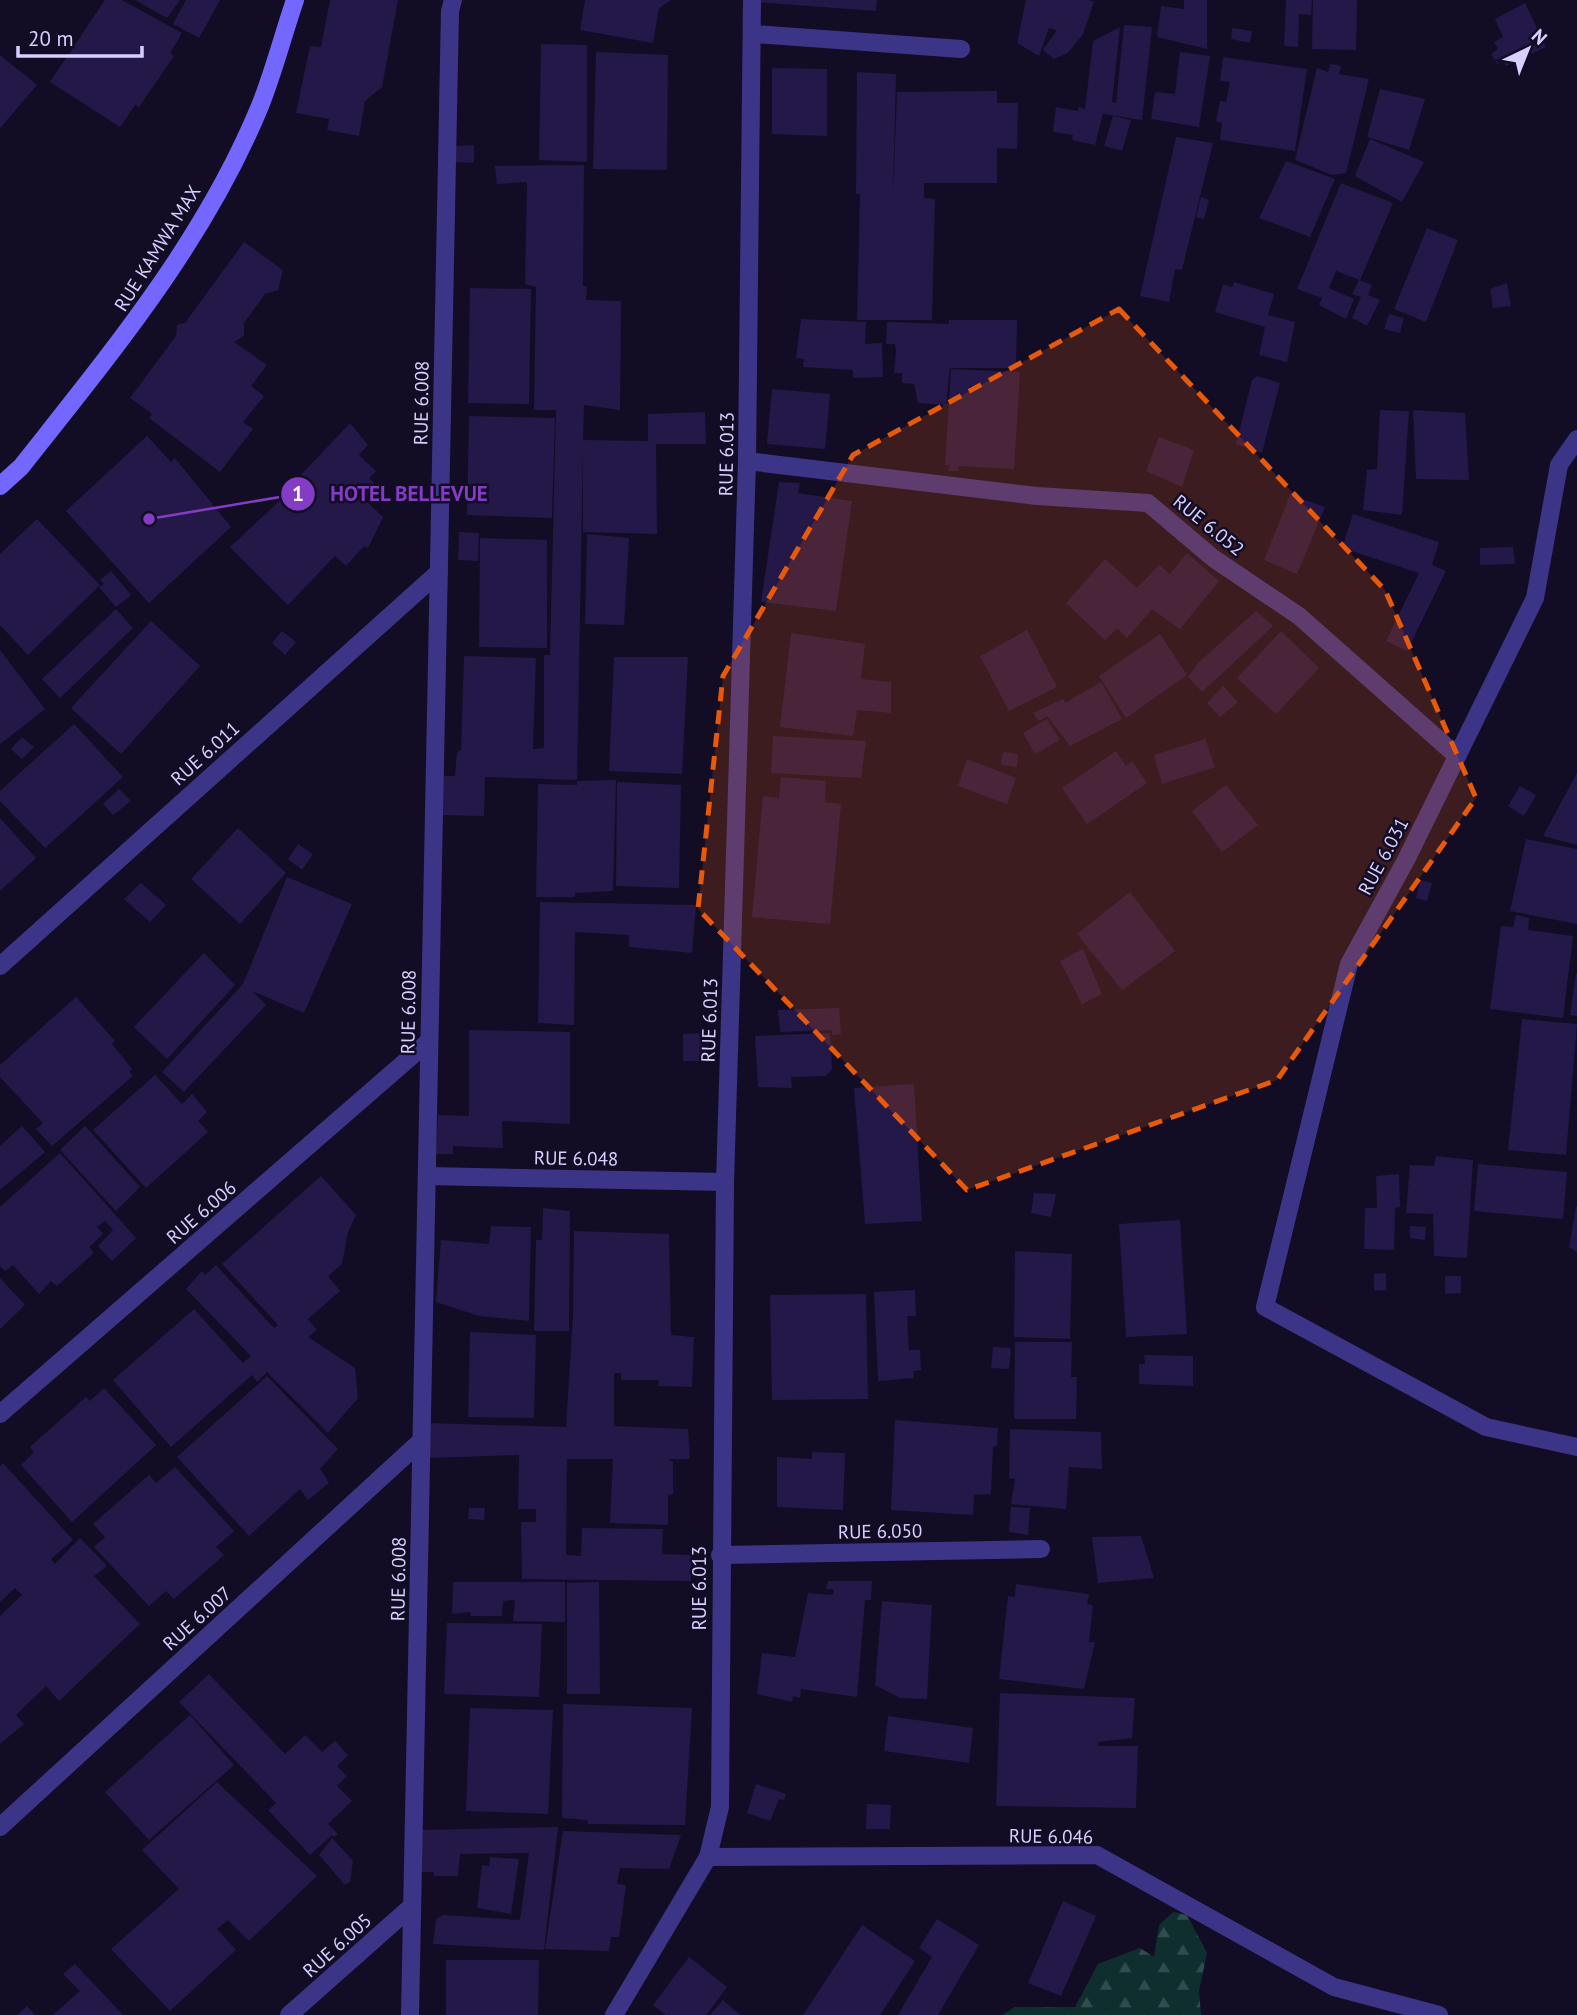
<svg xmlns="http://www.w3.org/2000/svg" width="1577" height="2015" viewBox="0 0 1577 2015" font-family="'PT Sans',sans-serif">
	<defs>
		<pattern id="forest-firs" width="22" height="20" patternUnits="userSpaceOnUse" patternTransform="scale(1.75)"><rect width="22" height="20" fill="#0f2f2f"/><path d="M5 1l3.5 6h-7zM16 11l3.5 6h-7z" fill="#314c4e"/></pattern>
	</defs>
	<rect width="100%" height="100%" fill="#120d25"/>
	<polygon fill="url(#forest-firs)" points="1173,1912 1187,1915 1207,1953 1199,1991 1201,2015 1002,2015 1015,2007 1075,2007 1098,1964 1140,1948 1154,1957 1159,1925"/>
	<g fill="#231847">
		<polygon points="105,0 122,0 182,33 170,53 174,56 139,107 135,105 120,127 50,82"/>
		<polygon points="135,0 180,0 167,18"/>
		<polygon points="186,0 220,0 199,38 173,24"/>
		<polygon points="330,0 398,0 382,87 365,101 359,136 327,130 329,119 296,113 310,46 321,47"/>
		<polygon points="585,0 671,0 659,8 653,43 580,30"/>
		<polygon points="757,0 877,0 876,11 757,2"/>
		<polygon points="1026,0 1090,0 1094,2 1083,34 1068,53 1054,59 1043,50 1057,30 1049,28 1039,56 1017,43"/>
		<polygon points="1184,0 1207,0 1207,49 1157,37 1161,6 1184,9"/>
		<polygon points="1286,0 1312,0 1311,15 1299,14 1298,47 1284,46"/>
		<polygon points="1313,0 1357,0 1356,50 1312,49"/>
		<polygon points="1525,3 1546,47 1506,66 1503,60 1497,64 1491,54 1498,49 1494,42 1503,37 1495,19"/>
		<polygon points="1124,25 1152,27 1142,120 1103,114 1095,145 1072,140 1073,135 1053,132 1056,107 1078,111 1079,107 1085,109 1093,41 1120,27 1112,102 1116,103"/>
		<polygon points="1232,28 1252,31 1250,43 1231,39"/>
		<polygon points="541,44 587,45 587,162 539,160"/>
		<polygon points="596,52 668,55 667,170 593,169"/>
		<polygon points="1180,52 1210,56 1199,127 1151,119 1155,92 1175,94"/>
		<polygon points="0,55 37,85 0,128"/>
		<polygon points="1223,57 1307,69 1295,151 1220,140 1222,123 1216,121 1220,101 1226,102 1230,82 1220,81"/>
		<polygon points="1330,64 1341,66 1339,74 1369,79 1346,173 1332,175 1295,160 1317,68 1328,72"/>
		<polygon points="772,68 827,69 827,136 772,134"/>
		<polygon points="857,72 896,74 893,196 897,92 997,91 997,103 1018,103 1017,149 997,148 997,183 924,183 924,198 935,199 932,320 857,320 860,194 856,194"/>
		<polygon points="1380,89 1425,99 1409,150 1367,137"/>
		<polygon points="1113,116 1131,120 1122,151 1104,146"/>
		<polygon points="1176,137 1213,143 1182,270 1175,269 1169,302 1140,296"/>
		<polygon points="1370,139 1424,162 1402,202 1355,176"/>
		<polygon points="474,145 474,163 455,162 456,146"/>
		<polygon points="1286,161 1335,179 1310,237 1259,218"/>
		<polygon points="584,165 583,286 587,286 586,300 621,301 620,410 584,405 583,440 648,441 648,414 705,412 706,444 656,444 657,534 583,532 583,451 577,780 485,777 484,816 437,815 437,776 455,776 457,752 461,750 464,656 536,658 533,749 544,748 544,655 550,655 556,410 534,410 536,287 525,284 527,182 497,184 495,166"/>
		<polygon points="1341,183 1393,203 1360,280 1336,271 1329,288 1354,299 1346,319 1319,305 1322,298 1297,289"/>
		<polygon points="1201,197 1209,200 1204,219 1196,217"/>
		<polygon points="1427,228 1458,240 1426,322 1394,309"/>
		<polygon points="244,242 283,270 278,290 265,294 244,323 244,336 234,342 267,365 251,386 264,396 243,422 253,429 220,472 149,418 152,414 130,398 176,336 177,325 185,323"/>
		<polygon points="1359,280 1372,285 1368,295 1380,300 1367,326 1352,318 1361,297 1352,294"/>
		<polygon points="1234,282 1274,294 1268,315 1295,322 1287,362 1259,355 1265,327 1215,312 1223,284 1232,287"/>
		<polygon points="1507,283 1511,306 1493,308 1490,289"/>
		<polygon points="470,288 531,289 529,404 468,403"/>
		<polygon points="1389,314 1404,318 1400,333 1384,329"/>
		<polygon points="801,319 866,322 865,344 882,343 883,377 853,378 853,370 803,367 804,359 796,358"/>
		<polygon points="949,320 1017,320 1016,368 950,368 946,405 918,403 914,384 902,383 902,373 894,373 896,351 895,344 886,344 887,322 949,324"/>
		<polygon points="951,369 1020,372 1014,469 959,466 958,471 948,471 950,465 945,465"/>
		<polygon points="1257,376 1280,383 1262,453 1236,444 1252,380"/>
		<polygon points="772,389 830,394 825,449 767,444"/>
		<polygon points="1380,410 1409,411 1402,515 1363,510 1367,470 1377,469"/>
		<polygon points="1413,410 1465,413 1469,480 1416,479"/>
		<polygon points="469,416 555,418 552,518 467,515"/>
		<polygon points="350,423 368,445 359,455 376,471 369,478 377,486 364,499 383,517 368,548 364,546 346,566 335,556 288,605 230,547 302,480 299,477"/>
		<polygon points="147,436 171,462 175,458 231,527 149,603 66,511"/>
		<polygon points="1159,437 1194,450 1182,487 1146,471"/>
		<polygon points="779,482 800,483 798,493 852,501 836,611 761,602"/>
		<polygon points="1290,495 1325,507 1297,574 1264,560"/>
		<polygon points="1353,514 1439,542 1432,565 1446,571 1407,651 1386,641 1419,573 1342,548"/>
		<polygon points="37,519 100,585 28,655 0,625 0,554"/>
		<polygon points="459,532 479,533 478,561 458,560"/>
		<polygon points="587,534 629,538 624,625 585,624"/>
		<polygon points="480,538 547,540 547,648 479,647"/>
		<polygon points="1513,547 1515,564 1480,565 1480,548"/>
		<polygon points="1187,553 1219,581 1180,629 1152,609 1127,638 1117,628 1105,640 1066,603 1105,559 1137,588 1159,565 1170,574"/>
		<polygon points="111,571 131,595 116,607 99,587 104,584 100,580"/>
		<polygon points="116,609 133,628 60,698 42,679"/>
		<polygon points="1256,611 1273,626 1202,692 1188,677 1198,663"/>
		<polygon points="151,621 200,666 121,754 71,708"/>
		<polygon points="1027,630 1057,687 1009,711 980,656"/>
		<polygon points="282,631 296,642 285,655 272,643"/>
		<polygon points="1281,631 1319,668 1276,714 1237,678"/>
		<polygon points="791,633 865,644 861,679 891,682 891,713 857,710 853,736 780,727"/>
		<polygon points="1160,634 1187,675 1126,718 1099,676"/>
		<polygon points="0,650 45,709 0,744"/>
		<polygon points="614,657 688,657 682,774 609,771"/>
		<polygon points="1101,682 1122,719 1070,746 1047,716 1039,721 1033,713 1063,699 1065,703"/>
		<polygon points="1223,686 1238,702 1220,717 1207,703"/>
		<polygon points="1047,719 1060,740 1035,754 1023,733"/>
		<polygon points="74,724 123,777 45,848 0,801 0,791"/>
		<polygon points="773,736 866,741 861,778 771,773"/>
		<polygon points="22,737 34,747 22,759 11,749"/>
		<polygon points="1205,739 1215,767 1162,784 1154,755"/>
		<polygon points="1116,751 1126,766 1132,761 1147,783 1087,824 1062,788"/>
		<polygon points="1003,752 1018,754 1017,767 1001,765"/>
		<polygon points="967,759 1016,778 1007,804 958,786"/>
		<polygon points="1577,773 1577,845 1543,836"/>
		<polygon points="781,777 826,781 825,802 841,804 830,924 752,917 763,796 779,798"/>
		<polygon points="616,780 613,891 575,893 575,897 536,897 538,784 577,785 577,781"/>
		<polygon points="617,782 681,785 679,888 616,886"/>
		<polygon points="1226,785 1258,825 1222,852 1192,811"/>
		<polygon points="1520,786 1536,795 1524,816 1508,806"/>
		<polygon points="119,789 131,801 113,815 103,804"/>
		<polygon points="0,818 36,858 0,891"/>
		<polygon points="238,828 286,873 240,924 191,879"/>
		<polygon points="1526,839 1577,849 1577,924 1510,911"/>
		<polygon points="298,844 313,854 302,870 288,859"/>
		<polygon points="287,877 352,904 304,1013 252,991 266,1005 184,1092 162,1072 243,984"/>
		<polygon points="1420,880 1432,883 1427,901 1416,898"/>
		<polygon points="141,883 166,905 150,922 124,899"/>
		<polygon points="1130,892 1175,951 1122,990 1077,934"/>
		<polygon points="540,902 696,905 692,953 629,947 629,935 575,932 574,1025 538,1023"/>
		<polygon points="1516,915 1529,918 1528,930 1573,936 1563,1018 1490,1009 1501,926 1513,927"/>
		<polygon points="1083,949 1102,994 1082,1004 1060,961"/>
		<polygon points="204,953 235,985 167,1059 134,1027"/>
		<polygon points="1576,974 1577,974 1577,1016 1570,1015"/>
		<polygon points="76,997 115,1041 112,1044 132,1069 129,1072 133,1076 52,1146 36,1129 43,1123 0,1077 0,1065"/>
		<polygon points="839,1008 841,1034 832,1035 832,1030 780,1032 778,1010"/>
		<polygon points="1522,1019 1577,1024 1566,1155 1508,1150"/>
		<polygon points="469,1030 570,1032 570,1124 502,1121 503,1148 453,1146 453,1154 436,1154 438,1115 469,1116"/>
		<polygon points="702,1033 701,1061 683,1061 683,1034"/>
		<polygon points="830,1033 832,1069 826,1076 791,1077 792,1088 758,1087 755,1036"/>
		<polygon points="155,1075 182,1104 192,1094 207,1112 198,1121 208,1132 146,1188 93,1130"/>
		<polygon points="914,1084 922,1221 865,1224 854,1088"/>
		<polygon points="22,1126 45,1152 0,1190 0,1146"/>
		<polygon points="85,1126 140,1187 116,1211 60,1150"/>
		<polygon points="60,1153 136,1238 112,1261 98,1246 113,1230 105,1221 97,1227 103,1234 89,1247 94,1253 57,1286 51,1281 39,1294 13,1265 5,1271 0,1266 0,1207"/>
		<polygon points="1436,1156 1473,1160 1467,1258 1434,1256 1433,1214 1406,1213 1410,1165 1434,1166"/>
		<polygon points="1478,1164 1567,1172 1563,1219 1474,1211"/>
		<polygon points="1399,1174 1400,1207 1395,1208 1394,1250 1364,1249 1365,1208 1377,1208 1376,1176"/>
		<polygon points="321,1176 356,1215 348,1232 342,1264 328,1276 340,1291 308,1319 317,1330 308,1337 355,1368 358,1398 328,1433 267,1372 257,1382 252,1375 171,1447 113,1380 194,1309 243,1363 251,1356 186,1289 202,1271 205,1275 216,1265 274,1328 278,1325 222,1264"/>
		<polygon points="1034,1193 1056,1194 1051,1217 1031,1213"/>
		<polygon points="1576,1207 1577,1207 1577,1252 1569,1247"/>
		<polygon points="543,1208 570,1211 569,1331 534,1331 536,1240 542,1240"/>
		<polygon points="1180,1220 1187,1334 1126,1337 1119,1224"/>
		<polygon points="491,1226 531,1227 529,1321 479,1316 436,1302 441,1240 489,1244"/>
		<polygon points="1410,1226 1426,1227 1425,1240 1410,1238"/>
		<polygon points="574,1231 669,1234 671,1335 694,1337 692,1387 658,1386 659,1380 621,1380 621,1373 614,1373 614,1426 688,1429 690,1459 668,1459 673,1462 673,1494 668,1495 668,1525 610,1523 613,1459 567,1459 566,1555 581,1556 582,1528 663,1529 662,1554 691,1555 691,1581 522,1579 521,1522 536,1522 536,1509 518,1509 519,1455 428,1458 427,1423 566,1427 573,1316"/>
		<polygon points="1015,1251 1072,1254 1070,1339 1014,1337"/>
		<polygon points="1386,1273 1386,1290 1374,1291 1374,1274"/>
		<polygon points="1445,1276 1461,1276 1461,1293 1445,1294"/>
		<polygon points="0,1278 25,1305 0,1329"/>
		<polygon points="915,1290 916,1316 907,1316 909,1350 920,1350 921,1370 913,1371 914,1378 878,1381 874,1292"/>
		<polygon points="866,1294 868,1399 772,1400 770,1295"/>
		<polygon points="470,1332 536,1335 534,1418 468,1417"/>
		<polygon points="1015,1342 1072,1342 1071,1377 1077,1377 1076,1419 1014,1419"/>
		<polygon points="993,1347 1011,1348 1009,1369 991,1368"/>
		<polygon points="1144,1355 1193,1356 1193,1386 1139,1384 1139,1364 1145,1364"/>
		<polygon points="267,1376 338,1449 320,1469 329,1483 308,1500 300,1489 249,1536 177,1457"/>
		<polygon points="104,1388 156,1445 72,1522 21,1465 34,1452 30,1447 86,1397 90,1401"/>
		<polygon points="895,1420 998,1428 997,1446 993,1447 991,1494 974,1495 973,1515 891,1510"/>
		<polygon points="1010,1429 1101,1432 1102,1469 1069,1467 1066,1509 1011,1504 1015,1479 1009,1478"/>
		<polygon points="812,1452 845,1453 843,1510 777,1507 777,1457 812,1459"/>
		<polygon points="3,1463 73,1540 51,1559 55,1564 80,1538 107,1566 94,1576 140,1624 59,1701 46,1686 16,1715 24,1724 0,1744 0,1616 22,1595 15,1588 0,1602 0,1466"/>
		<polygon points="175,1467 234,1531 216,1547 224,1555 174,1599 166,1591 149,1606 94,1547 105,1537 93,1524 149,1475 156,1483"/>
		<polygon points="1011,1507 1030,1508 1028,1535 1009,1532"/>
		<polygon points="469,1508 485,1508 484,1520 468,1519"/>
		<polygon points="1141,1536 1154,1578 1098,1583 1092,1537"/>
		<polygon points="828,1581 872,1581 871,1600 865,1600 857,1697 801,1689 800,1698 793,1696 792,1702 757,1694 762,1653 795,1657 808,1593 833,1595 834,1589 826,1589"/>
		<polygon points="453,1582 565,1582 565,1622 513,1621 515,1600 503,1601 502,1616 471,1616 470,1612 452,1614"/>
		<polygon points="599,1582 600,1694 567,1694 567,1583"/>
		<polygon points="1016,1584 1089,1594 1087,1604 1093,1605 1089,1642 1095,1642 1084,1689 999,1679 1008,1596 1015,1597"/>
		<polygon points="882,1601 932,1605 927,1699 900,1698 875,1685"/>
		<polygon points="447,1623 542,1624 539,1697 444,1694"/>
		<polygon points="209,1674 285,1754 305,1735 322,1752 335,1741 348,1755 337,1766 347,1776 337,1786 352,1801 328,1824 338,1834 334,1837 332,1835 310,1855 268,1810 276,1803 179,1702"/>
		<polygon points="1000,1693 1135,1698 1132,1738 1098,1742 1098,1746 1138,1746 1136,1808 996,1806"/>
		<polygon points="563,1704 692,1708 685,1825 588,1824 587,1820 562,1818"/>
		<polygon points="470,1708 553,1710 548,1814 466,1811"/>
		<polygon points="190,1715 234,1765 149,1840 105,1792"/>
		<polygon points="888,1716 973,1728 969,1763 884,1751"/>
		<polygon points="217,1782 317,1876 249,1941 228,1920 217,1929 236,1950 170,2011 111,1949 179,1889 142,1850"/>
		<polygon points="756,1784 786,1794 784,1800 779,1799 770,1821 747,1813"/>
		<polygon points="867,1804 891,1805 890,1829 866,1829"/>
		<polygon points="558,1827 544,1950 433,1944 436,1919 443,1915 520,1920 529,1853 460,1854 458,1876 434,1876 434,1872 419,1872 419,1830"/>
		<polygon points="563,1831 681,1835 669,1869 620,1868 617,1884 626,1885 619,1937 611,1937 609,1951 545,1949"/>
		<polygon points="332,1838 353,1861 350,1882 345,1885 319,1855"/>
		<polygon points="490,1857 519,1859 511,1914 477,1908 482,1865 489,1866"/>
		<polygon points="1063,1901 1096,1916 1061,1996 1028,1983"/>
		<polygon points="937,1919 979,1945 938,2015 898,2015 932,1957 919,1948"/>
		<polygon points="862,1925 915,1961 880,2015 803,2015"/>
		<polygon points="689,1957 727,1987 706,2015 666,2015 653,2005"/>
		<polygon points="446,1960 539,1960 538,2015 446,2015"/>
		<polygon points="75,1964 123,2015 53,2015 80,1991 63,1974"/>
		<polygon points="723,2000 740,2015 710,2015"/>
		<polygon points="27,2006 35,2015 17,2015"/>
	</g>
	<g fill="none" stroke-linecap="round" stroke-linejoin="round">
		<g stroke="#3c3587" stroke-width="18">
			<polyline points="754,34 961,49"/>
			<polyline points="1577,439 1559,465 1535,598 1406,860 1349,964 1265,1307 1486,1427 1577,1447"/>
			<polyline points="747,461 1037,496 1148,503 1213,558 1299,616 1457,756"/>
			<polyline points="0,966 439,572"/>
			<polyline points="427,1176 725,1182"/>
			<polyline points="0,1414 429,1041"/>
			<polyline points="720,1555 1041,1549"/>
			<polyline points="0,1827 421,1441"/>
			<polyline points="708,1857 1097,1855 1334,1987 1439,2015"/>
			<polyline points="289,2015 412,1906"/>
			<polyline points="410,2015 450,11 453,0"/>
			<polyline points="614,2015 708,1857 720,1807 725,1182 747,461 752,0"/>
		</g>
		<path stroke="#7367ff" stroke-width="18" d="M 0,486 L 21,467 C 111,353 204,242 260,106 C 274,71 283,35 295,0"/>
	</g>
	<path fill="#e8590c" fill-opacity="0.2" stroke="#e8590c" stroke-width="5" stroke-dasharray="14 9" stroke-linejoin="round" d="M 1119,309 L 1385,590 L 1476,798 L 1277,1080 L 967,1190 L 698,909 L 723,676 L 853,455 Z"/>
	<g text-anchor="middle" stroke-width="5" stroke-linejoin="round" paint-order="stroke">
		<g font-size="19" fill="#d8d0ff" stroke="#120d25">
			<text transform="translate(157 248) rotate(-58)" y="7">RUE KAMWA MAX</text>
			<text transform="translate(421 403) rotate(-89)" y="7">RUE 6.008</text>
			<text transform="translate(726 454) rotate(-89)" y="7">RUE 6.013</text>
			<text transform="translate(1209 525) rotate(39)" y="7">RUE 6.052</text>
			<text transform="translate(205 753) rotate(-42)" y="7">RUE 6.011</text>
			<text transform="translate(1383 856) rotate(-62)" y="7">RUE 6.031</text>
			<text transform="translate(408 1012) rotate(-89)" y="7">RUE 6.008</text>
			<text transform="translate(709 1020) rotate(-88)" y="7">RUE 6.013</text>
			<text transform="translate(576 1158) rotate(1)" y="7">RUE 6.048</text>
			<text transform="translate(201 1212) rotate(-41)" y="7">RUE 6.006</text>
			<text transform="translate(880 1531) rotate(-1)" y="7">RUE 6.050</text>
			<text transform="translate(398 1579) rotate(-89)" y="7">RUE 6.008</text>
			<text transform="translate(699 1588) rotate(-90)" y="7">RUE 6.013</text>
			<text transform="translate(197 1618) rotate(-42)" y="7">RUE 6.007</text>
			<text transform="translate(1051 1836) rotate(1)" y="7">RUE 6.046</text>
			<text transform="translate(337 1945) rotate(-42)" y="7">RUE 6.005</text>
		</g>
	</g>
	<path fill="none" stroke="#843cc5" stroke-width="2.5" d="M149 519L298 494"/>
	<g fill="#843cc5" stroke="#120d25" stroke-width="2.5">
		<circle cx="149" cy="519" r="7"/>
		<circle cx="298" cy="494" r="18"/>
	</g>
	<g font-size="21" text-anchor="middle" font-weight="bold" fill="#fff">
		<text x="298" y="501">1</text>
	</g>
	<g font-size="21" text-anchor="middle" font-weight="bold" fill="#843cc5" stroke="#120d25" stroke-width="5" stroke-linejoin="round" paint-order="stroke">
		<text x="409" y="501">HOTEL BELLEVUE</text>
	</g>
	<g transform="translate(1528 49) rotate(43)" stroke="#120d25" stroke-width="5" paint-order="stroke">
	<path d="M0-5L12 26L0 18L-12 26Z" fill="#d8d0ff"/>
	<text y="-10" font-size="19" font-weight="bold" text-anchor="middle" fill="#d8d0ff">N</text>
	</g>
	<path d="M18 46v10h124v-10" fill="none" stroke="#d8d0ff" stroke-width="3.5"/>
	<text x="28" y="46" font-size="21" fill="#d8d0ff" stroke="#120d25" stroke-width="5" paint-order="stroke">20 m</text>
</svg>
